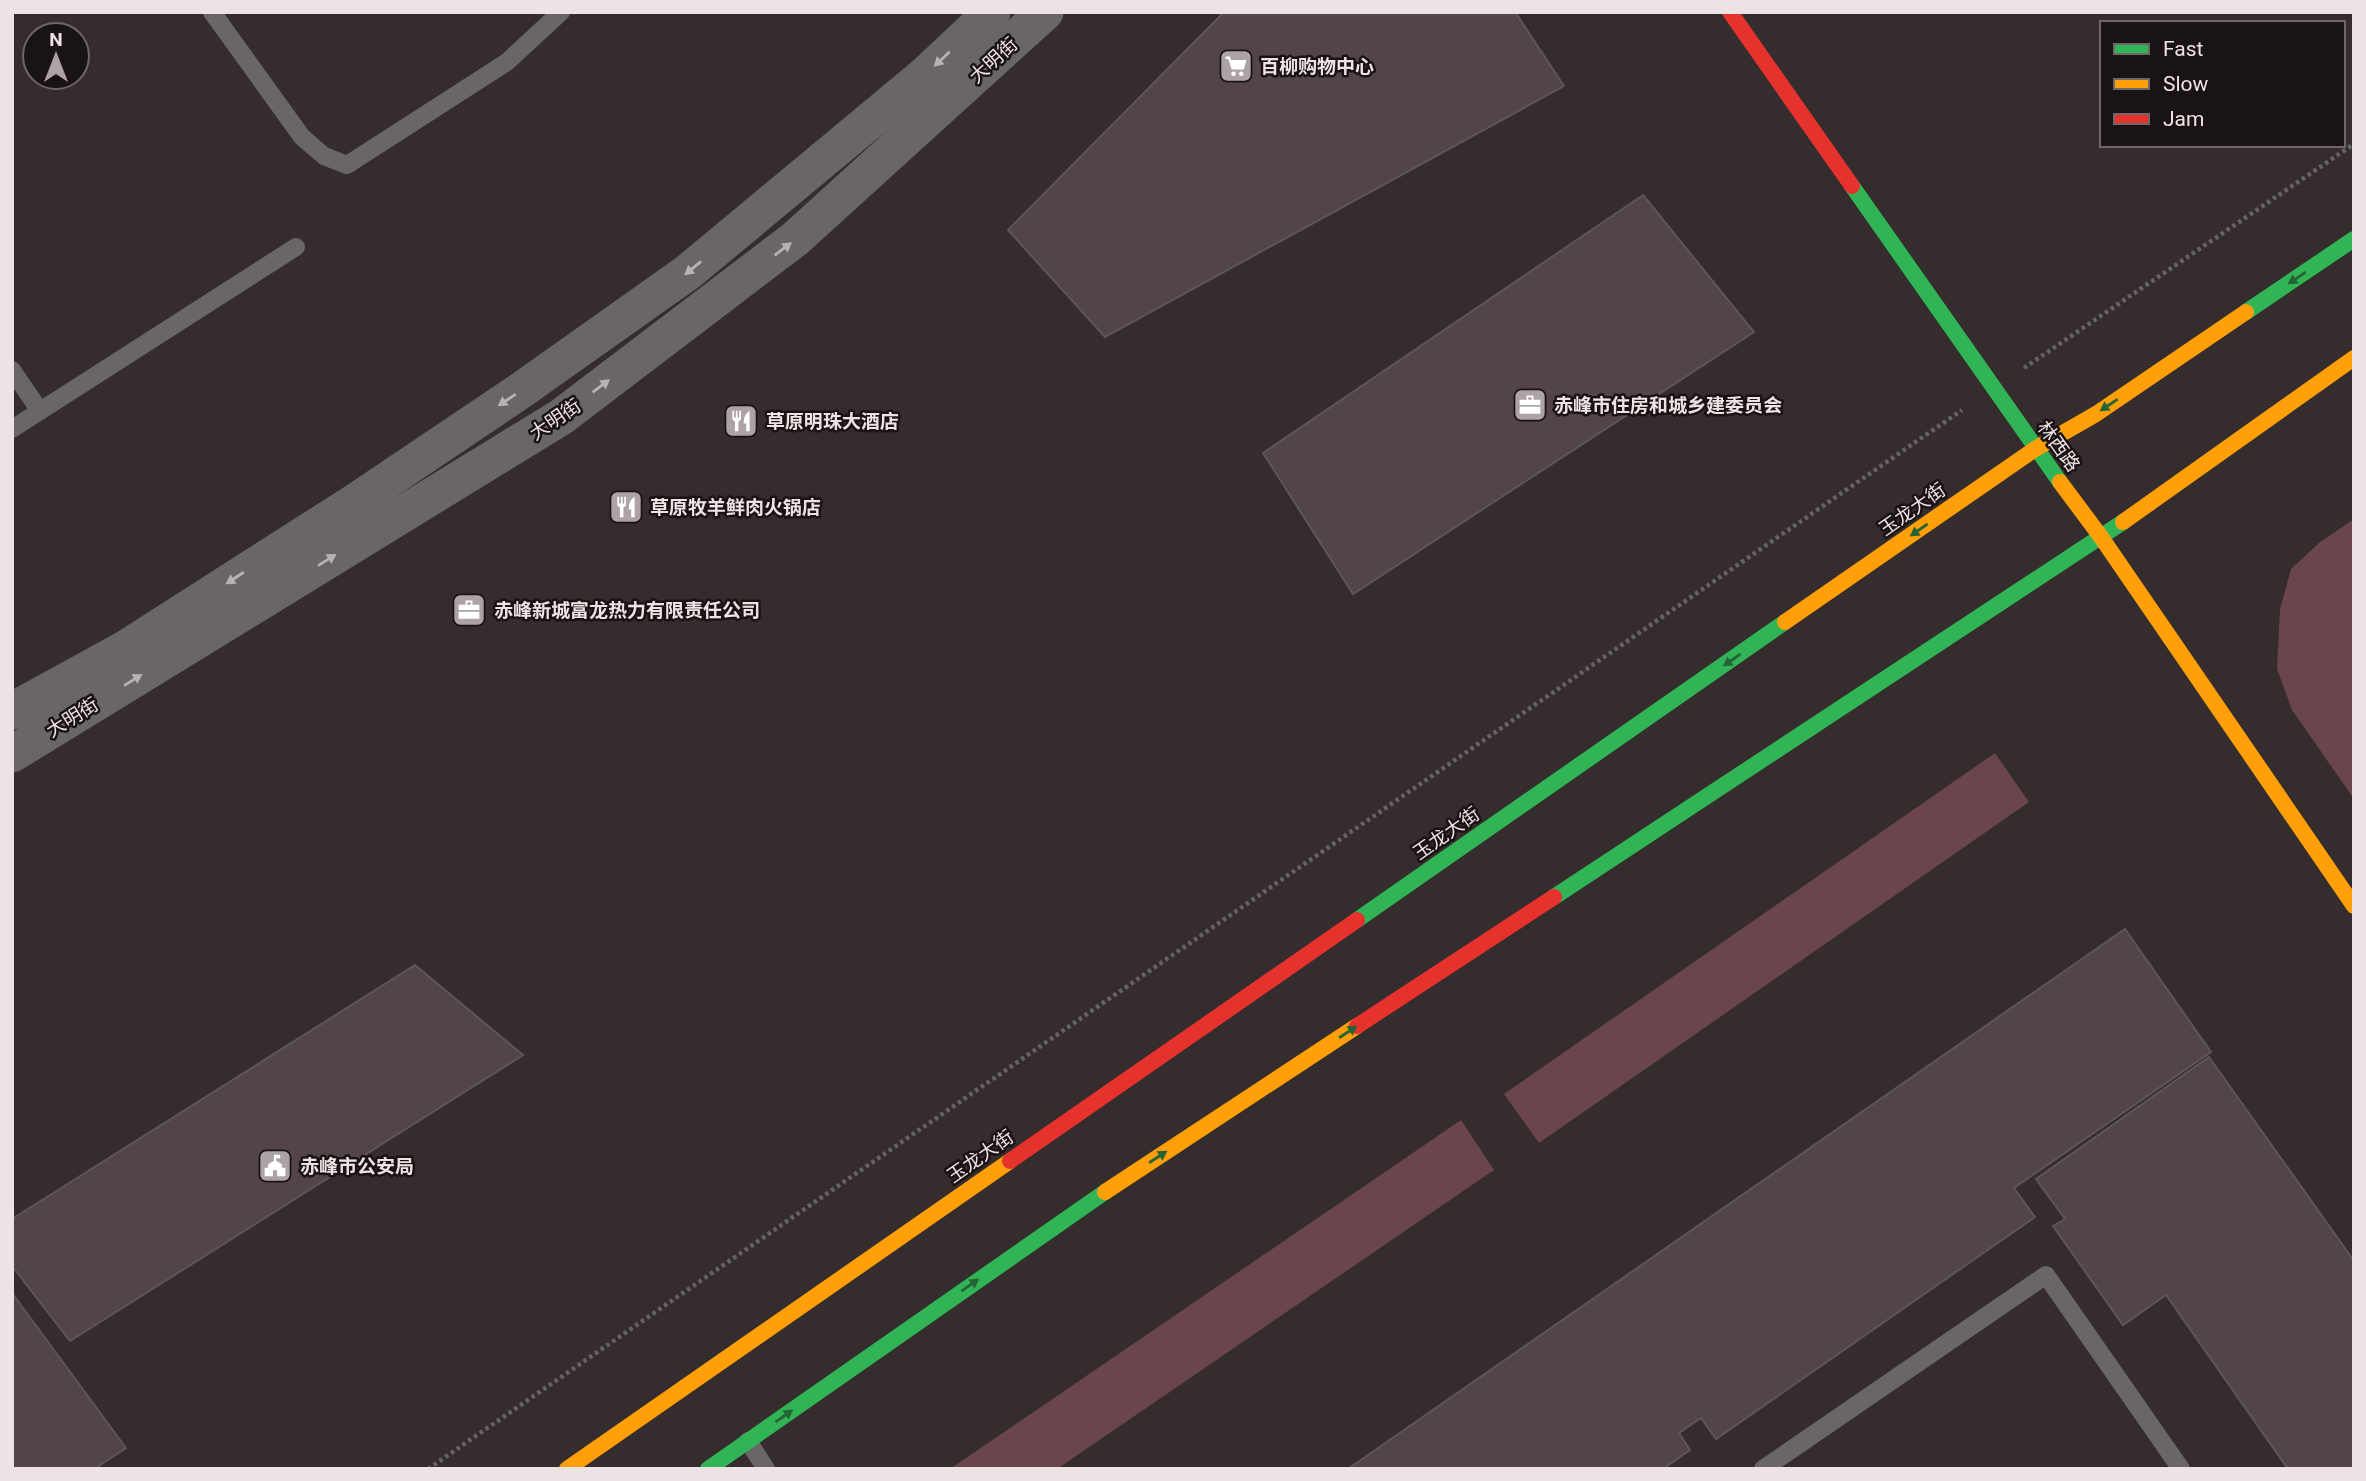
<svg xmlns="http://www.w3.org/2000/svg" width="2366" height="1481" viewBox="0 0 2366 1481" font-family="Roboto,'Noto Sans SC',sans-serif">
	<rect width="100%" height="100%" fill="#342c2d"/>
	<g fill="#6a454c">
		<polygon points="2354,519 2354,799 2292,710 2277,669 2280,609 2291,569 2319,543"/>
		<polygon points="1995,753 2029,802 1539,1143 1504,1094"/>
		<polygon points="1461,1120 1494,1170 1057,1469 950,1469"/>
	</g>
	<g fill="#534447" stroke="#5d5657" stroke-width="2">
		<polygon points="1224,12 1515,12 1564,86 1105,337 1008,230"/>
		<polygon points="1643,195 1754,332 1353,594 1263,453"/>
		<polygon points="2125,929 2211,1052 2014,1188 2035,1217 1716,1439 1701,1418 1679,1433 1690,1450 1663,1469 1348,1469"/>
		<polygon points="415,965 523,1055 70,1341 12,1266 12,1219"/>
		<polygon points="2209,1057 2354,1261 2354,1469 2288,1469 2166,1295 2123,1325 2053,1226 2065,1219 2036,1179"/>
		<polygon points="12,1293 126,1448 94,1469 12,1469"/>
	</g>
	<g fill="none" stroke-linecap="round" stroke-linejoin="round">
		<g stroke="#676363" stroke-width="4.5" stroke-dasharray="3.5 3.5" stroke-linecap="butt">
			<polyline points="2024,368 2354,144"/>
			<polyline points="428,1469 1962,410"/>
		</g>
		<g stroke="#6a6667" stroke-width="18">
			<polyline points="212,12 302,137 324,156 347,165 507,62 561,12"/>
			<polyline points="12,370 40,411"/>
			<polyline points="12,429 296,247"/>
			<polyline points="748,1441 766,1469"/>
			<polyline points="1763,1469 2046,1275 2181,1469"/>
		</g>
		<g stroke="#6a6667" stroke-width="37">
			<polyline points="12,711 125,649 355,502 520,391 688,272 925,75 992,12"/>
			<polyline points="12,754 561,417 795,239 1045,12"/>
		</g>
		<g stroke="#30b455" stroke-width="16">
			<polyline points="1852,186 2060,482"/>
			<polyline points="2246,312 2354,239"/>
			<polyline points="1554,897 2123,522"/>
			<polyline points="1357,920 1785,622"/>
			<polyline points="708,1469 1105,1192"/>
		</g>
		<g stroke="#ff9f0a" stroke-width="16">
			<polyline points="2060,482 2101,537 2354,906"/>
			<polyline points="2123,522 2354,358"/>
			<polyline points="1785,622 2035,449 2096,414 2246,312"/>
			<polyline points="1105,1192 1357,1026"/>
			<polyline points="567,1469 1010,1161"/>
		</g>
		<g stroke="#e5322d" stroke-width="16">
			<polyline points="1730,12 1852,186"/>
			<polyline points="1357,1026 1554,897"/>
			<polyline points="1010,1161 1357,920"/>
		</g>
	</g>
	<defs><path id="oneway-solid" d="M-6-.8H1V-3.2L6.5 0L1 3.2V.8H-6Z" transform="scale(1.75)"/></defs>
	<g fill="#b9b1b2">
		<use href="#oneway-solid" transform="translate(942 59) rotate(137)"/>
		<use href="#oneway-solid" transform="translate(783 249) rotate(-37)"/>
		<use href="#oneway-solid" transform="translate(693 268) rotate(141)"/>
		<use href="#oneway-solid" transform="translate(601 386) rotate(-37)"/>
		<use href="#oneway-solid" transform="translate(507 400) rotate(146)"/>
		<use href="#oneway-solid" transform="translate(327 560) rotate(-32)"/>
		<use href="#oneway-solid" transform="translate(235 578) rotate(147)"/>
		<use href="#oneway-solid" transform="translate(133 680) rotate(-32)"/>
	</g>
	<g fill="#256434">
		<use href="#oneway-solid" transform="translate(2297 278) rotate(146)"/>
		<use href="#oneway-solid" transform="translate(2109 405) rotate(146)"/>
		<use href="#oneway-solid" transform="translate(1919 530) rotate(145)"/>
		<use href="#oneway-solid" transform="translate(1732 660) rotate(145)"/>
		<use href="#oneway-solid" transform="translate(1348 1032) rotate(-33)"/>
		<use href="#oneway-solid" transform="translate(1158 1157) rotate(-33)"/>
		<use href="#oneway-solid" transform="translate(970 1285) rotate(-35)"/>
		<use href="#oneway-solid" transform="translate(784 1416) rotate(-35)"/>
	</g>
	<defs>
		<symbol id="supermarket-square" viewBox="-11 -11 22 22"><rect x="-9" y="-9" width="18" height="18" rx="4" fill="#ada3a4" stroke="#1a1314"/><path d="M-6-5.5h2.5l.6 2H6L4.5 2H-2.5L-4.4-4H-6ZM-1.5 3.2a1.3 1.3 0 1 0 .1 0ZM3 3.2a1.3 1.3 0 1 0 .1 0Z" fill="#fff"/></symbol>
		<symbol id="office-square" viewBox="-11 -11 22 22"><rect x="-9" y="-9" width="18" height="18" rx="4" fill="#ada3a4" stroke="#1a1314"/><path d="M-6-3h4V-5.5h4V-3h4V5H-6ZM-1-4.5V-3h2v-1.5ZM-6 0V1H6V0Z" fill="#fff"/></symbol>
		<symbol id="restaurant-square" viewBox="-11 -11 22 22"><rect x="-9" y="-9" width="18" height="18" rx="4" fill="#ada3a4" stroke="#1a1314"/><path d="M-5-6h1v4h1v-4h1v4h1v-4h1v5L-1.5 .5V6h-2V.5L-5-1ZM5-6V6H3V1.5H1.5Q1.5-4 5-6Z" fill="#fff"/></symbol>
		<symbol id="civic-square" viewBox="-11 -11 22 22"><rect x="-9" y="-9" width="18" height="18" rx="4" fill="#ada3a4" stroke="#1a1314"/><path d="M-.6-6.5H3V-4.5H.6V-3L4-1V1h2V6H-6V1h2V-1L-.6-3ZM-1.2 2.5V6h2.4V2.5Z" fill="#fff"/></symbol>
	</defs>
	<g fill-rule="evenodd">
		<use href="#supermarket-square" x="1217" y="47" width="38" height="38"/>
		<use href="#office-square" x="1511" y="386" width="38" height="38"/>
		<use href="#restaurant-square" x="722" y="402" width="38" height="38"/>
		<use href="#restaurant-square" x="607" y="488" width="38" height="38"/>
		<use href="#office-square" x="450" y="591" width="38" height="38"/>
		<use href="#civic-square" x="256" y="1147" width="38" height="38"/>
	</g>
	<g text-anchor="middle" stroke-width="5" stroke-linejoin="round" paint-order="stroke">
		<g font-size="19" fill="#eee3e4" stroke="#1a1314">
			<text transform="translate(993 60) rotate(-42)" y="7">大明街</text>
			<text transform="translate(555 419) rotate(-34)" y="7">大明街</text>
			<text transform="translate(2059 446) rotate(54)" y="7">林西路</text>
			<text transform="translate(1912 509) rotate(-35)" y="7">玉龙大街</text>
			<text transform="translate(72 717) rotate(-32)" y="7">大明街</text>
			<text transform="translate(1446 833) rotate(-35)" y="7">玉龙大街</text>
			<text transform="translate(980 1156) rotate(-35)" y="7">玉龙大街</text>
		</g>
		<g font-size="19" font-weight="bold" fill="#eee3e4" stroke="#1a1314" text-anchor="start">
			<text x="1260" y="73">百柳购物中心</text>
			<text x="1554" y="412">赤峰市住房和城乡建委员会</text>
			<text x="766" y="428">草原明珠大酒店</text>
			<text x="650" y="514">草原牧羊鲜肉火锅店</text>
			<text x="494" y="617">赤峰新城富龙热力有限责任公司</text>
			<text x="300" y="1173">赤峰市公安局</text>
		</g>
	</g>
	<rect width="2366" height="1481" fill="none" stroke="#eee3e4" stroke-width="28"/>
	<rect x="2100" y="21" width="245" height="126" fill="#1a1314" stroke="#6f6667" stroke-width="2"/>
	<rect x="2114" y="44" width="35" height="10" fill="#30b455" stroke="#6f6667" stroke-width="2"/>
	<text x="2163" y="56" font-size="21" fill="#eee3e4">Fast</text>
	<rect x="2114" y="79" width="35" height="10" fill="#ff9f0a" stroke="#6f6667" stroke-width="2"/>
	<text x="2163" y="91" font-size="21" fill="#eee3e4">Slow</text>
	<rect x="2114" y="114" width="35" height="10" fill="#e5322d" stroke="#6f6667" stroke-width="2"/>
	<text x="2163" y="126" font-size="21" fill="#eee3e4">Jam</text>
	<g transform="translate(56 56)"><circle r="33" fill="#1a1314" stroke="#6f6667" stroke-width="2"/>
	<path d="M0-5L12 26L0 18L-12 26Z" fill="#ada3a4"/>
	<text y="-10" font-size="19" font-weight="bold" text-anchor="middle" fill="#eee3e4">N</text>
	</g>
</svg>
